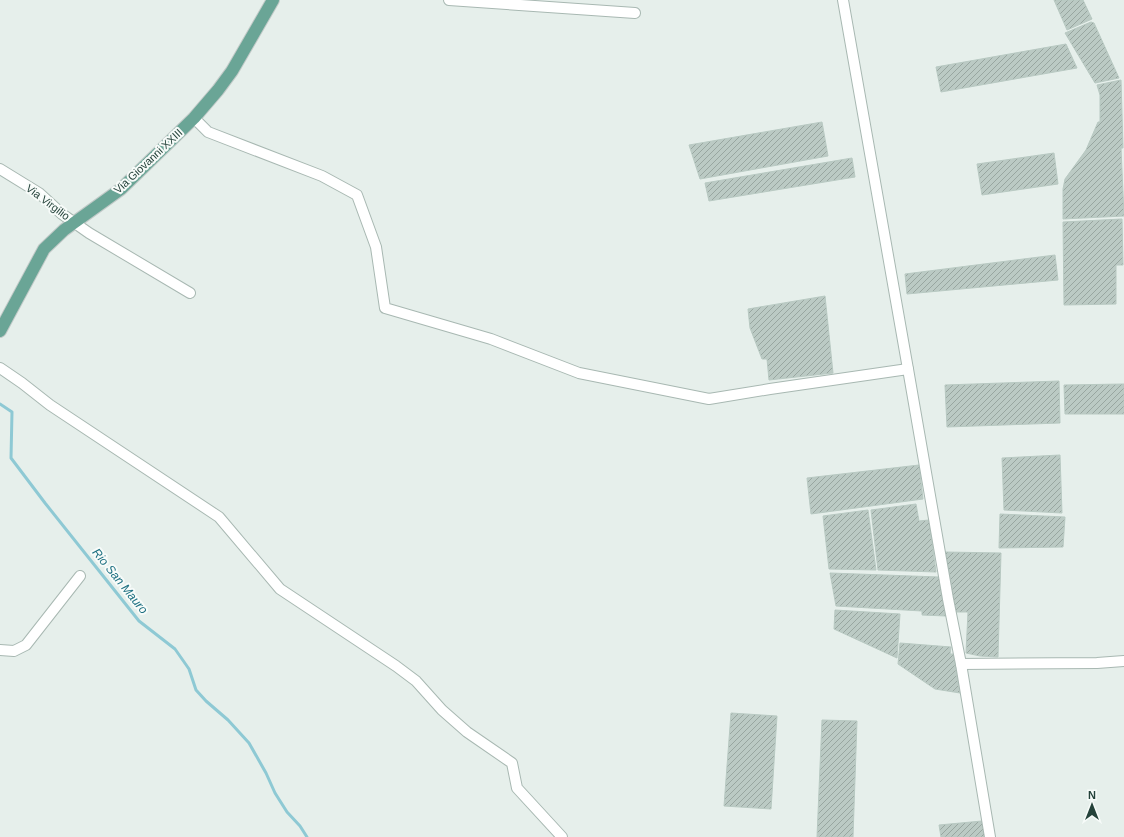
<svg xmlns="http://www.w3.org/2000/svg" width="1124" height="837" viewBox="0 0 1124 837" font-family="Helvetica,sans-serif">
	<defs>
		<pattern id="building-hatch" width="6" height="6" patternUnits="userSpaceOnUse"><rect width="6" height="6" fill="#bbcac4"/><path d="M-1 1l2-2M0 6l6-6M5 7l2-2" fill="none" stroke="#98a6a0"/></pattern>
	</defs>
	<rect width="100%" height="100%" fill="#e6efeb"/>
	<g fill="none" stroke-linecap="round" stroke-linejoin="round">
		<polyline stroke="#8ec9d4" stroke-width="3" points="0,404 12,412 11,458 45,503 139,621 175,649 189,669 196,690 206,701 228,720 249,743 266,773 275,793 287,812 300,826 307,837"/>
	</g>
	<g fill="url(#building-hatch)" stroke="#b8c9c2">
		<polygon points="1054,0 1083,0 1092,19 1067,30"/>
		<polygon points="1091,22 1094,23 1119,78 1095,83 1065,33"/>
		<polygon points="1066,44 1077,68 941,92 936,67"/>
		<polygon points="1121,80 1123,148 1121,148 1124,216 1063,219 1063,189 1065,179 1086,150 1098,122 1100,122 1100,95 1097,85"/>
		<polygon points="822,122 828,156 700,179 689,145"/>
		<polygon points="1054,153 1058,184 982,195 977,164"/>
		<polygon points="852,158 855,177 709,201 705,183"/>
		<polygon points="1122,219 1123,265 1116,265 1116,304 1064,305 1063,222"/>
		<polygon points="1055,255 1058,280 907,294 905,274"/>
		<polygon points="825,296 833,373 769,380 767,359 762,359 750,328 748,309"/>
		<polygon points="1059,381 1060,423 947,427 945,385"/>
		<polygon points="1124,384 1124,414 1065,414 1064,385"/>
		<polygon points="1060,455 1062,513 1004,510 1002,458"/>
		<polygon points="919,465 923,499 811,514 807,478"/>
		<polygon points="916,504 919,521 929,520 936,572 878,570 871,510"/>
		<polygon points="868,510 876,570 829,569 823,516"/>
		<polygon points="1000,514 1065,517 1063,547 999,548"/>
		<polygon points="945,552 1001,553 998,657 980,656 966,653 968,612 956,612"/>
		<polygon points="830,573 939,577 946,616 922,615 922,611 836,606"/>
		<polygon points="835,610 900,614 897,658 834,629"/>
		<polygon points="900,643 951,647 950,654 953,654 960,693 935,689 898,664"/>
		<polygon points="731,713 777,716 771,809 724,806"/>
		<polygon points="822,720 857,721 853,837 817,837"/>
		<polygon points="982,821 985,837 941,837 939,825"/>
	</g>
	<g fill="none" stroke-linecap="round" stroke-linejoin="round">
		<defs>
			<g id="minor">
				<polyline points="449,0 635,13"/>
				<polyline points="843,0 908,369"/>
				<polyline points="194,118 208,132 322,176 357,195 376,247 385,308 491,339 579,373 709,399 770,389 908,369 948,599 961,664 1097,663 1124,661"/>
				<polyline points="0,169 39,193 62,214 89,233 190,293"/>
				<polyline points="0,368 22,383 50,405 219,517 280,589 396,666 416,681 442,710 467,732 512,763 517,788 562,837"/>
				<polyline points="0,650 14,651 26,645 80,576"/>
				<polyline points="961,664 990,837"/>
			</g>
			<polyline id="major" points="0,331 44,249 64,230 121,189 194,118 218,90 232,71 273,0"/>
		</defs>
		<use href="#minor" stroke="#a8b8b2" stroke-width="12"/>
		<use href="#major" stroke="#c2cac8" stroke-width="14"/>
		<use href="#minor" stroke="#fff" stroke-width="10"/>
		<use href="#major" stroke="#6aa596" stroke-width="12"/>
	</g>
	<g text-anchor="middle" stroke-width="4" stroke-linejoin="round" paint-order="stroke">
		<g font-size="11" fill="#24423a" stroke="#f7fbf9">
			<text transform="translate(148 161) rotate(-43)" y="4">Via Giovanni XXIII</text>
			<text transform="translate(48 202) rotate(37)" y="4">Via Virgilio</text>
		</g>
		<g font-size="12" font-style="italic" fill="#1c6f80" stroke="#f7fbf9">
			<text transform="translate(120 581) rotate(51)" y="4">Rio San Mauro</text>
		</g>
	</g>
	<g transform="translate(1092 805)" stroke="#f7fbf9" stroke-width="3" paint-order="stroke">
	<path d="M0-3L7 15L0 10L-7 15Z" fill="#24423a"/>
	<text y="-6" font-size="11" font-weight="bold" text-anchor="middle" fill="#24423a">N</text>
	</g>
</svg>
